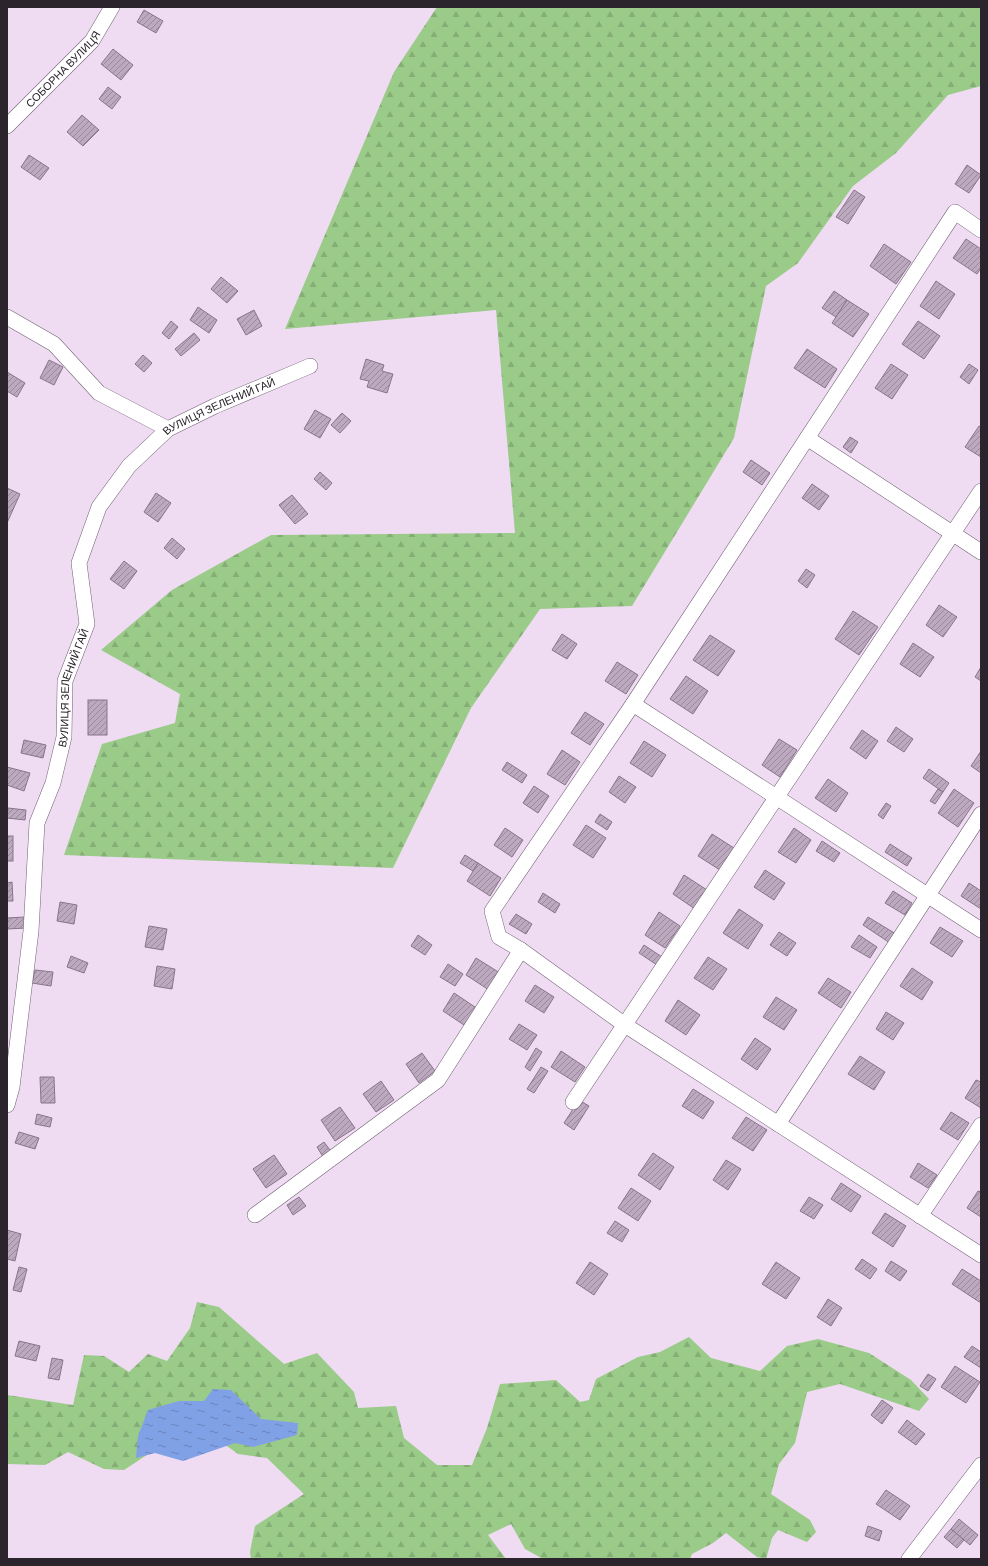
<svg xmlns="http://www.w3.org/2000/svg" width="988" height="1566" viewBox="0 0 988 1566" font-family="Barlow,sans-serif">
	<defs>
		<pattern id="forest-firs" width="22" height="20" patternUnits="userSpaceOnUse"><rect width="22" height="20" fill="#9acb88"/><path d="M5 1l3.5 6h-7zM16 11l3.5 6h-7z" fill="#85ae76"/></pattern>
		<pattern id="water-ripples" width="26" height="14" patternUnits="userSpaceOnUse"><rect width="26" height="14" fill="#81a1e7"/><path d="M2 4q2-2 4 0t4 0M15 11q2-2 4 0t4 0" fill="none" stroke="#6a83bb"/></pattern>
		<pattern id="building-hatch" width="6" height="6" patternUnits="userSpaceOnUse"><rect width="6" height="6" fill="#bda9bf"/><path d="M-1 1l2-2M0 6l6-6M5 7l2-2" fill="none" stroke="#9a899b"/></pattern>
	</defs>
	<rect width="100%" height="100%" fill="#efdbf2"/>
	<g fill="url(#forest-firs)">
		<polygon points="437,7 981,7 981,86 948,95 896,153 853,186 798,263 766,286 734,438 632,606 540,609 471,708 393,868 64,855 102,744 175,723 180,694 101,650 172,590 271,535 515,533 496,310 285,329 394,72"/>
		<polygon points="197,1302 219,1307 284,1364 317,1353 354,1392 358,1408 396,1406 404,1438 437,1465 472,1465 487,1428 500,1384 556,1380 580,1402 589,1400 596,1379 638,1357 660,1352 689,1337 711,1358 760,1371 787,1346 818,1339 869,1353 911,1380 929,1399 919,1411 840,1384 807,1392 795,1443 779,1464 771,1494 810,1520 816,1532 807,1542 778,1530 772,1538 766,1559 757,1557 726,1533 713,1543 692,1554 690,1559 543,1559 525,1549 511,1524 488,1535 506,1559 251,1559 250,1552 255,1526 304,1494 267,1458 238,1454 205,1430 171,1439 124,1470 104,1469 68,1452 45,1465 7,1464 7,1395 73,1405 84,1355 104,1356 129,1372 148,1354 167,1361 190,1328"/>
	</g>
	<polygon fill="url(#water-ripples)" points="213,1389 231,1390 261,1419 298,1423 297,1435 253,1447 235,1443 183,1461 155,1453 136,1458 138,1436 148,1410 179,1401 204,1401"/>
	<g fill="url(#building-hatch)" stroke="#87758a">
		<polygon points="144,10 163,21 156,33 137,22"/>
		<polygon points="113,49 133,65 121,80 101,64"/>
		<polygon points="108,87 121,97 112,109 99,99"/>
		<polygon points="82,115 99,130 83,146 67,132"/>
		<polygon points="29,155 49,168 40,180 21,167"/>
		<polygon points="967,165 981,175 969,193 955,184"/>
		<polygon points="854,190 865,197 848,224 836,217"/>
		<polygon points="966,239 981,249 981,268 977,274 953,258"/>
		<polygon points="884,244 911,262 896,284 870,266"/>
		<polygon points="221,277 238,291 227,303 211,289"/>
		<polygon points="936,281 955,294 939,319 920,306"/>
		<polygon points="834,291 847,300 836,317 822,308"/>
		<polygon points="847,300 869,314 853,337 832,323"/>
		<polygon points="198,307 217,320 209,333 190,320"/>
		<polygon points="254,310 262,326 246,335 237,319"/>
		<polygon points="171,321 178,327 169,339 162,333"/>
		<polygon points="918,321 940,336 924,359 902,344"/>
		<polygon points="194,333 200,340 181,356 175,349"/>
		<polygon points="807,349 837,369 825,388 794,368"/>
		<polygon points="143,355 152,363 144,372 135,364"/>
		<polygon points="366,359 384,365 382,371 393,374 387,393 367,387 369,381 360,379"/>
		<polygon points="49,360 63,367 54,385 40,378"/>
		<polygon points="891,364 908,375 892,399 875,388"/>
		<polygon points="969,364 978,370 969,384 960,377"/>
		<polygon points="7,372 25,383 17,397 7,391"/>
		<polygon points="315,410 331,419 320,438 304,429"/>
		<polygon points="342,413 351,421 340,433 331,425"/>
		<polygon points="979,426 981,427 981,457 965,447"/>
		<polygon points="850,437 858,442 851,453 843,447"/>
		<polygon points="751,460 770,473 762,485 743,472"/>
		<polygon points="320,472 332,483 326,490 314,479"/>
		<polygon points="812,484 829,496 819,510 802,498"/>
		<polygon points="7,488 20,494 7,523"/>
		<polygon points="156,493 171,503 158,522 144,512"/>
		<polygon points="292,495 308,514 295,524 279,505"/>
		<polygon points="172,538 185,549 177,559 164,548"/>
		<polygon points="124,561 137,571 124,589 110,579"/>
		<polygon points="806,569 815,575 807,588 798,581"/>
		<polygon points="939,605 957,617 943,637 926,625"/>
		<polygon points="853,611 878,627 859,655 835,639"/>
		<polygon points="562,634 577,644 567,659 552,650"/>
		<polygon points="710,635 735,651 718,676 693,660"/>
		<polygon points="913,643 934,657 920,677 900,664"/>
		<polygon points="617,662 638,675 626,694 605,681"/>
		<polygon points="981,667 981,681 975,677"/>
		<polygon points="686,676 708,691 693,714 670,699"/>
		<rect x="88" y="700" width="19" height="35"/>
		<polygon points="585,712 604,724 590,745 571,733"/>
		<polygon points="896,727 913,739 904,752 887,741"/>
		<polygon points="862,730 878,741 866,759 850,748"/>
		<polygon points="779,739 797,750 780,777 762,765"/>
		<polygon points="24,740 46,745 43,758 21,753"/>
		<polygon points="644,741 666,755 652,777 630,763"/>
		<polygon points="562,750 580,762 565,785 547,774"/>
		<polygon points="981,751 981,773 971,766"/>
		<polygon points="507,762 527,775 522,783 502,770"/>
		<polygon points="7,767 30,773 24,791 7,785"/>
		<polygon points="929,769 949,783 943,792 923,778"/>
		<polygon points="619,776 636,787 625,803 609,792"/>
		<polygon points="828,779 848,793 836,812 815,798"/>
		<polygon points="534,786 549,796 538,813 523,803"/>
		<polygon points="938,789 943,792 935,804 930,801"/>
		<polygon points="954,789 974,803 958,827 938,813"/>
		<polygon points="886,803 891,806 883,819 878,815"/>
		<polygon points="8,808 26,810 25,820 7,818"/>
		<polygon points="600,814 612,822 607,830 595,822"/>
		<polygon points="586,825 606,838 593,858 573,845"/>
		<polygon points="505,828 523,840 512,857 494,845"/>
		<polygon points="794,828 811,840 796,863 778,852"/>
		<polygon points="712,834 734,848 720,870 698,856"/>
		<rect x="7" y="836" width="6" height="25"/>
		<polygon points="822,841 840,853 834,862 816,851"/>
		<polygon points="890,844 912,858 907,866 885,852"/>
		<polygon points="465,855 478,863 473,871 460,863"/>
		<polygon points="478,863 501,878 490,896 467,881"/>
		<polygon points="765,870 785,883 774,900 754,887"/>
		<polygon points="684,875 707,890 695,909 673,894"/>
		<polygon points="12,882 13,901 7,901 7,883"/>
		<polygon points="969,883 981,891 981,909 961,896"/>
		<polygon points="893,891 912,903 905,915 885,903"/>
		<polygon points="543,893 560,904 555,913 538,902"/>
		<polygon points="60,902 77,905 74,924 57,921"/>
		<polygon points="739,909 763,925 748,949 723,933"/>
		<polygon points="659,912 680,926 665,948 645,935"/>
		<polygon points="516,914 532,924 526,934 509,924"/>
		<polygon points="25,917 26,928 7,929 7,918"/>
		<polygon points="868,917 896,934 890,943 863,925"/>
		<polygon points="149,926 167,929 163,950 145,947"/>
		<polygon points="940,927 963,941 952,957 930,943"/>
		<polygon points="779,932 796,943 787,956 770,945"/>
		<polygon points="418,935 432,945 425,955 411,946"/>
		<polygon points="859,935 877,947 870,958 851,947"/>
		<polygon points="644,945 665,959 660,967 639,953"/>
		<polygon points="71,956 88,963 84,973 67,967"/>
		<polygon points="708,957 727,969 713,990 694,978"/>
		<polygon points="476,958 500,973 489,990 466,975"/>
		<polygon points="448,964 463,974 455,986 440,977"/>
		<polygon points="157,966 175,969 172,989 154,986"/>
		<polygon points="912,968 933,982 922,1000 900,986"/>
		<polygon points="35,970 53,972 51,986 32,983"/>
		<polygon points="828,978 851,992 841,1008 818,993"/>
		<polygon points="535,985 554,997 544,1013 525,1001"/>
		<polygon points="454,993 478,1009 467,1027 443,1011"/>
		<polygon points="776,997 797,1010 784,1030 763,1017"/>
		<polygon points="678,1000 700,1015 686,1035 665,1021"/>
		<polygon points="886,1012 904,1023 893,1040 876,1029"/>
		<polygon points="519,1024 537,1035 527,1050 509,1039"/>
		<polygon points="755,1038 771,1049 757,1070 741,1059"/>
		<polygon points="536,1048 542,1052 530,1071 525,1067"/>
		<polygon points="561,1051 585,1067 575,1082 551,1067"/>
		<polygon points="422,1053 435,1071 419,1083 406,1064"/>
		<polygon points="860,1056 885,1072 874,1090 848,1074"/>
		<polygon points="541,1067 548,1071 534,1093 527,1089"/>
		<polygon points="40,1077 54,1077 55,1103 41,1103"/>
		<polygon points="976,1080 981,1082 981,1108 965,1098"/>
		<polygon points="381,1081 394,1100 376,1112 363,1094"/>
		<polygon points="693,1089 714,1102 703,1119 682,1106"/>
		<polygon points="579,1100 589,1106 574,1130 564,1123"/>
		<polygon points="340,1107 355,1128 335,1141 321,1120"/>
		<polygon points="951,1112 969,1123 958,1140 940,1129"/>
		<polygon points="37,1114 52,1118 50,1127 35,1124"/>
		<polygon points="746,1117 767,1130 753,1151 732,1138"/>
		<polygon points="19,1132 39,1138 35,1149 15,1143"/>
		<polygon points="324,1142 333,1154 325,1160 317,1147"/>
		<polygon points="653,1153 674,1167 660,1190 638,1175"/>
		<polygon points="274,1155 287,1174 266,1188 253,1169"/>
		<polygon points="726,1160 741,1169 728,1190 713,1180"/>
		<polygon points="918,1163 937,1175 928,1188 910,1177"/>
		<polygon points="841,1183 861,1196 851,1212 831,1199"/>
		<polygon points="631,1188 651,1201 638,1221 618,1208"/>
		<polygon points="978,1191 981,1192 981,1217 967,1208"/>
		<polygon points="299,1197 306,1206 293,1215 287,1205"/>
		<polygon points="809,1197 823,1205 814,1219 800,1211"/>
		<polygon points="885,1213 906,1226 893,1247 872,1233"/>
		<polygon points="615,1221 629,1230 622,1242 607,1233"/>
		<polygon points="7,1230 21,1234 15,1261 7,1259"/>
		<polygon points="862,1259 877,1269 870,1279 855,1269"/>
		<polygon points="891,1261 907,1271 900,1281 885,1271"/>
		<polygon points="590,1262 608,1274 594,1295 576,1283"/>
		<polygon points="776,1262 800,1278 786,1299 762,1284"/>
		<polygon points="19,1267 27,1269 21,1292 13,1290"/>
		<polygon points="962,1269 981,1281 981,1303 952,1284"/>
		<polygon points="828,1299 842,1308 831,1326 817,1317"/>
		<polygon points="19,1341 40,1346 36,1361 15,1356"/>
		<polygon points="972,1346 981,1352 981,1368 964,1357"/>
		<polygon points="52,1358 63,1360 59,1380 48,1378"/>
		<polygon points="955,1366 980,1382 966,1403 941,1387"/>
		<polygon points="928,1374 936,1379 928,1391 920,1386"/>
		<polygon points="882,1400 893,1408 882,1424 871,1415"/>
		<polygon points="907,1420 925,1434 916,1445 898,1432"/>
		<polygon points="886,1490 910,1506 900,1520 876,1504"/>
		<polygon points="959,1519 978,1535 970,1545 951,1529"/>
		<polygon points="868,1526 882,1531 879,1541 865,1536"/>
		<polygon points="951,1529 964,1540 957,1548 944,1537"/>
	</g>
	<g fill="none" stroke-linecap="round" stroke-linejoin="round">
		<defs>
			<g id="minor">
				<path id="s1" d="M 7,126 L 92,41 L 112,7"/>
				<polyline points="981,230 955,212 633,704 492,911 499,937 521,950 625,1025 981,1255"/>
				<polyline points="7,317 54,344 99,393 168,429"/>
				<polyline points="807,438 981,552"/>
				<polyline points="633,704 981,930"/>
				<polyline points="573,1102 981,491"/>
				<path id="s2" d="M 7,1105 L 12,1087 L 31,931 L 37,823 L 53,783 L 64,737 L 65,681 L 87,624 L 79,563 L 99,507 L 129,466 L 168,429 L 215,406 L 310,366"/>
				<polyline points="778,1124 981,814"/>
				<polyline points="255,1215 438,1080 521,950"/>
				<polyline points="920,1216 981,1125"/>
				<polyline points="909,1559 981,1465"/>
			</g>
		</defs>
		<use href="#minor" stroke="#716074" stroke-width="16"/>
		<use href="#minor" stroke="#fff" stroke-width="15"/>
	</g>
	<g text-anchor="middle" stroke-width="3" stroke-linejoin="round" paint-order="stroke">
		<g font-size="11" fill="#2b242c" stroke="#fce8ff">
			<text dy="4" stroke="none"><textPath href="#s1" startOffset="80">СОБОРНА ВУЛИЦЯ</textPath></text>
			<text dy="4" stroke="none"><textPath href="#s2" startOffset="773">ВУЛИЦЯ ЗЕЛЕНИЙ ГАЙ</textPath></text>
			<text dy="4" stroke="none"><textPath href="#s2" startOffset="425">ВУЛИЦЯ ЗЕЛЕНИЙ ГАЙ</textPath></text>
		</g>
	</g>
	<rect width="988" height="1566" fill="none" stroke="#2b242c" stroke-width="16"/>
</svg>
